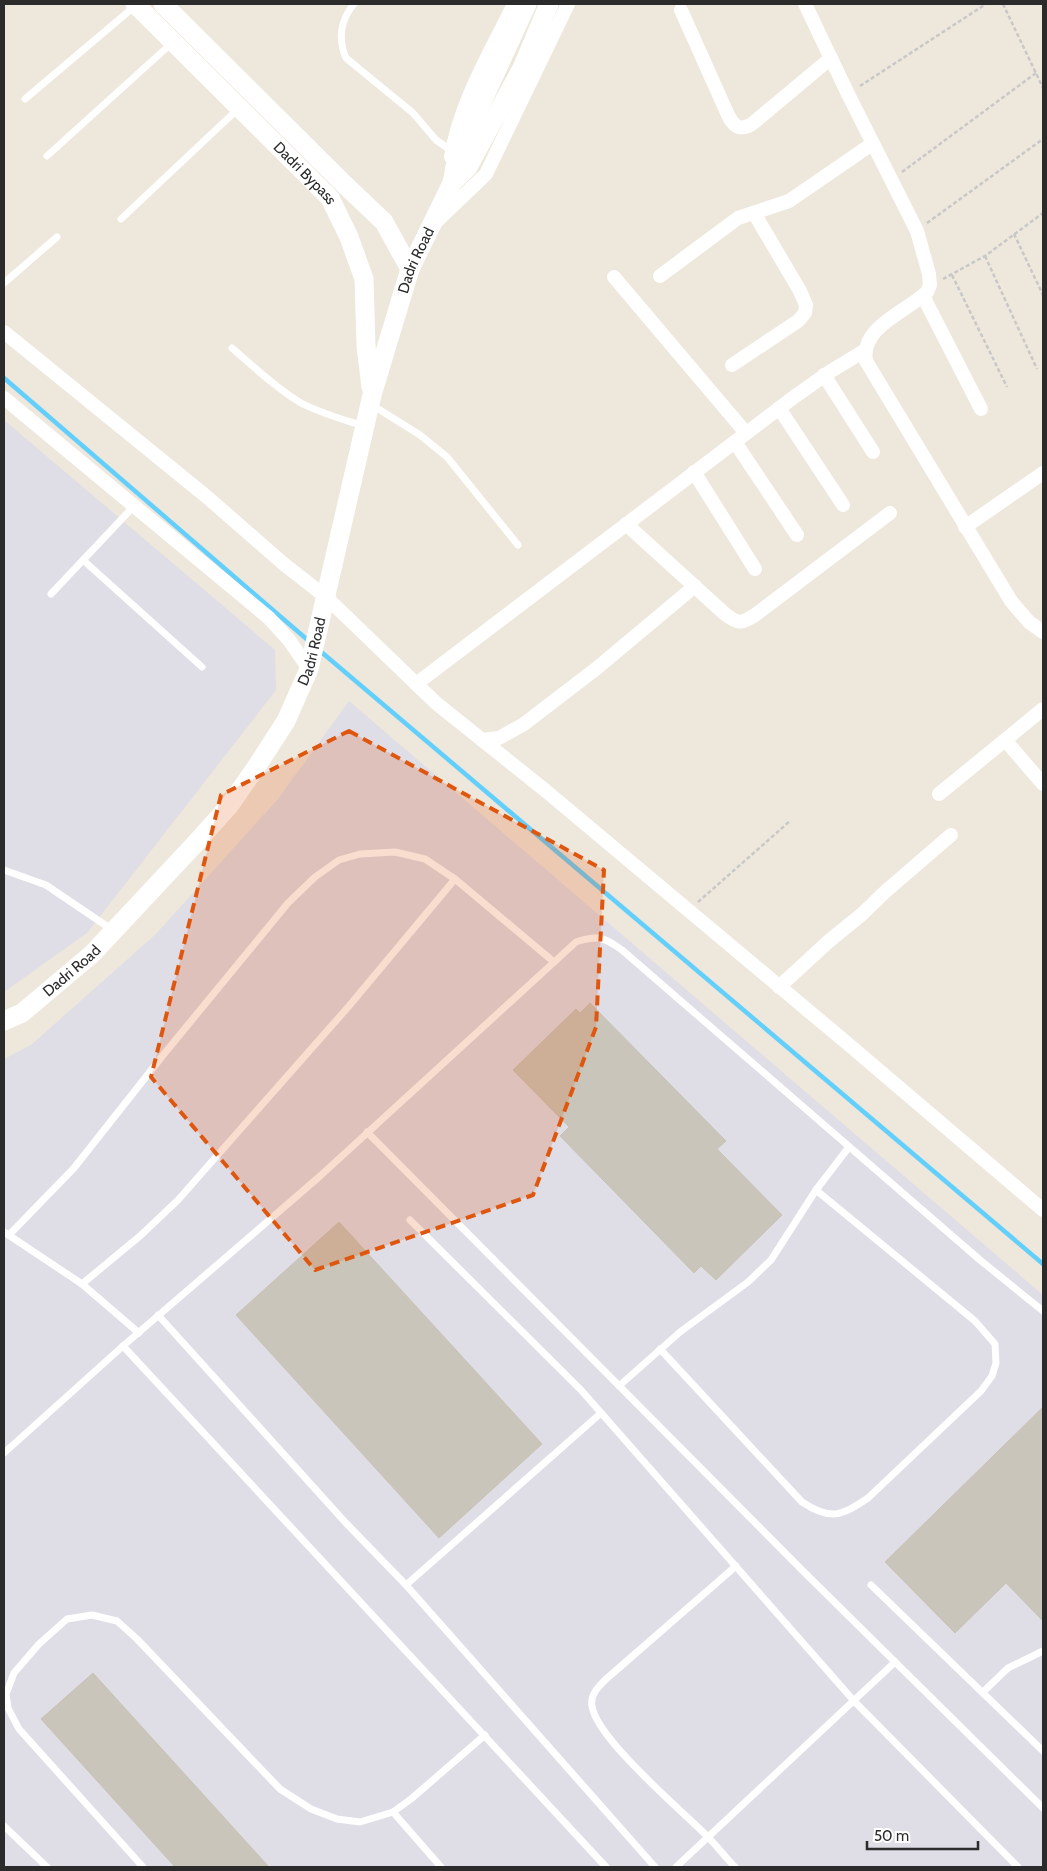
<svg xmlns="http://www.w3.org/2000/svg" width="1047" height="1871" viewBox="0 0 1047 1871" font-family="Cabin,sans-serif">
	<rect width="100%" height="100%" fill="#eee7db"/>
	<g fill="#dfdde6">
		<polygon points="4,420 275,650 276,690 87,933 4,992"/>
		<polygon points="349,701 1043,1295 1043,1867 4,1867 4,1059 31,1045 156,934 278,799"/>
	</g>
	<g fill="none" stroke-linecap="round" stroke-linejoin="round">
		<g stroke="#63cffc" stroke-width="4.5">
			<polyline points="4,378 310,642"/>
			<polyline points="319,650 1043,1264"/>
		</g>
	</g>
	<g fill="#c9c5ba" stroke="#cac3b5">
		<polygon points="590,1003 726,1141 717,1149 782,1215 716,1280 701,1266 694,1273 560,1136 569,1127 513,1070 576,1009 580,1013"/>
		<polygon points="339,1222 542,1444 439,1538 236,1315"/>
		<polygon points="1043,1407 1043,1621 1006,1583 955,1633 885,1562"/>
		<polygon points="93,1673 269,1867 175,1867 41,1719"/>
	</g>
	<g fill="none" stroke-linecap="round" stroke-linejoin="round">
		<g stroke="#c8c8c8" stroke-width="2.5" stroke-dasharray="4 2.5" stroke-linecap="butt">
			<polyline points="1003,4 1043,88"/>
			<polyline points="860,86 986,4"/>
			<polyline points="902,172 1036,73"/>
			<polyline points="927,223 1043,139"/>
			<polyline points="1014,234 1043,295"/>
			<polyline points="985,256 1037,369"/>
			<polyline points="952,275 1007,387"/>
			<polyline points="943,279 985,256 1043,213"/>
			<polyline points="698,902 790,821"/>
		</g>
		<g stroke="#fff" stroke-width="7">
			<path d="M 354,4 C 340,20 338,40 346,58 L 413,113 L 436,140 L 452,151"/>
			<polyline points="25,99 135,6"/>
			<polyline points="47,156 173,42"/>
			<polyline points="121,219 239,108"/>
			<polyline points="4,283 57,237"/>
			<path d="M 232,348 C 254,367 276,388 301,403 C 320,413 342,419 363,426"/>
			<polyline points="372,405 420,435 447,457 518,545"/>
			<polyline points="83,560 202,667"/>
			<polyline points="51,594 134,506"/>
			<polyline points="4,870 46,885 114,931"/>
			<polyline points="367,1132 804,1572 1043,1808"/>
			<polyline points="410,1220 581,1390 854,1701 1018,1867"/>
			<polyline points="4,1232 82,1284 139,1333"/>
			<polyline points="9,1235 74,1168 164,1054 288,903 315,877 339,860 360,854 395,852 425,859 455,879 554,962"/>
			<polyline points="82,1284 140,1236 178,1200 349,1006 455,879"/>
			<polyline points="158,1315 345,1522 406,1585 655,1867"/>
			<polyline points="123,1346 606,1867"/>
			<path d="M 660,1349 L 802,1502 C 831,1521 841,1516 868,1498 L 981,1391 L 992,1376 L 996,1363 L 995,1344 L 975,1321 L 816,1190"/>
			<polyline points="619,1386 680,1332 748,1282 771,1260 816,1190 849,1147"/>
			<path d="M 4,1453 L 123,1346 L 319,1177 L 576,942 C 598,935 604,937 622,950 L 980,1260 L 1043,1311"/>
			<polyline points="406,1585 601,1413"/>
			<polyline points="871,1585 1043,1751"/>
			<polyline points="983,1692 1008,1668 1043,1651"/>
			<polyline points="393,1812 441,1867"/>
			<polyline points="4,1826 47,1867"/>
			<polyline points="143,1867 19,1729 8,1708 6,1694 14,1673 39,1644 67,1619 92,1615 117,1621 137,1639 280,1789 311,1809 337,1819 360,1822 393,1812 411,1799 485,1735"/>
			<polyline points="676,1867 895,1662"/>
			<path d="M 735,1867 C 725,1857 717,1846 707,1836 C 681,1810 596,1738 592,1706 C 590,1695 598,1687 605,1680 L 736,1566"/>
		</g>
		<g stroke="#fff" stroke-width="14">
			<path d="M 805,4 L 848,94 L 917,231 L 929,274 L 930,285 L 927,292 C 906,312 860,327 866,361 L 1011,601 L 1029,622 L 1043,632"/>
			<path d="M 681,10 L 728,115 C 734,127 740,131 752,124 L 831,58"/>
			<path d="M 451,157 C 460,102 490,53 514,4"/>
			<polyline points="437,221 486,174 568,4"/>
			<polyline points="660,276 738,218 789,201 872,144"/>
			<polyline points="614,277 746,433"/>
			<polyline points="923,296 981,409"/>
			<polyline points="4,332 207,497 285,565 326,597 436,703 546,791 854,1049 1043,1210"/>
			<polyline points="732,365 798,321 805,313 806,305 800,291 754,213"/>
			<polyline points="824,375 873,452"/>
			<polyline points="4,398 269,618 289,640 309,669"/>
			<polyline points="779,408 843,505"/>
			<polyline points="735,442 797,535"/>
			<polyline points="694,472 755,569"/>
			<path d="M 626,524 L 725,614 C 738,624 741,624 755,615 L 890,513"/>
			<polyline points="965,527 1043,473"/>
			<polyline points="416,684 794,397 831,371 864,351"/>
			<polyline points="482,740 499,738 524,724 597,668 695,586"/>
			<polyline points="1005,740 1043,784"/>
			<polyline points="939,794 1043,709"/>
			<polyline points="779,987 829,941 861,915 886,891 951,835"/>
		</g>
		<g stroke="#fff" stroke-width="19">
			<path id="s1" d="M 135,4 L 330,198 L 349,237 L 364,279 L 366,346 L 371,387"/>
			<polyline points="163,4 344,184 384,222 410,269"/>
			<polyline points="452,183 468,167 522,68 549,4"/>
			<path id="s2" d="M 4,1021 L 22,1013 L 92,954 L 194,845 L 229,806 L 257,766 L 286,721 L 309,669 L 372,395 L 410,269 L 452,183 L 457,156 L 527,4"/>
		</g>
	</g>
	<path fill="#df570e" fill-opacity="0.2" stroke="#df570e" stroke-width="4" stroke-dasharray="10 6" stroke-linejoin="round" d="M 349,731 L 604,870 L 596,1027 L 533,1195 L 315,1270 L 151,1077 L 221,795 Z"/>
	<g text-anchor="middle" stroke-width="5" stroke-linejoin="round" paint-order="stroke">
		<g font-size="15" fill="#2b2b2b" stroke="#fff">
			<text dy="5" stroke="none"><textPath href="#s1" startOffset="240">Dadri Bypass</textPath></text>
			<text dy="5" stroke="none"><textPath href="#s2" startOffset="895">Dadri Road</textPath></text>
			<text dy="5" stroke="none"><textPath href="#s2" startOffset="490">Dadri Road</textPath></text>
			<text dy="5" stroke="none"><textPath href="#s2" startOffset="85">Dadri Road</textPath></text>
		</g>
	</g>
	<rect width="1047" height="1871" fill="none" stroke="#2b2b2b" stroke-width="10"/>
	<path d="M867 1841v8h111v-8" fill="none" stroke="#2b2b2b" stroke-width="2.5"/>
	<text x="874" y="1841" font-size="15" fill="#2b2b2b" stroke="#ffffff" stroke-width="4" paint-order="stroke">50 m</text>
</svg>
